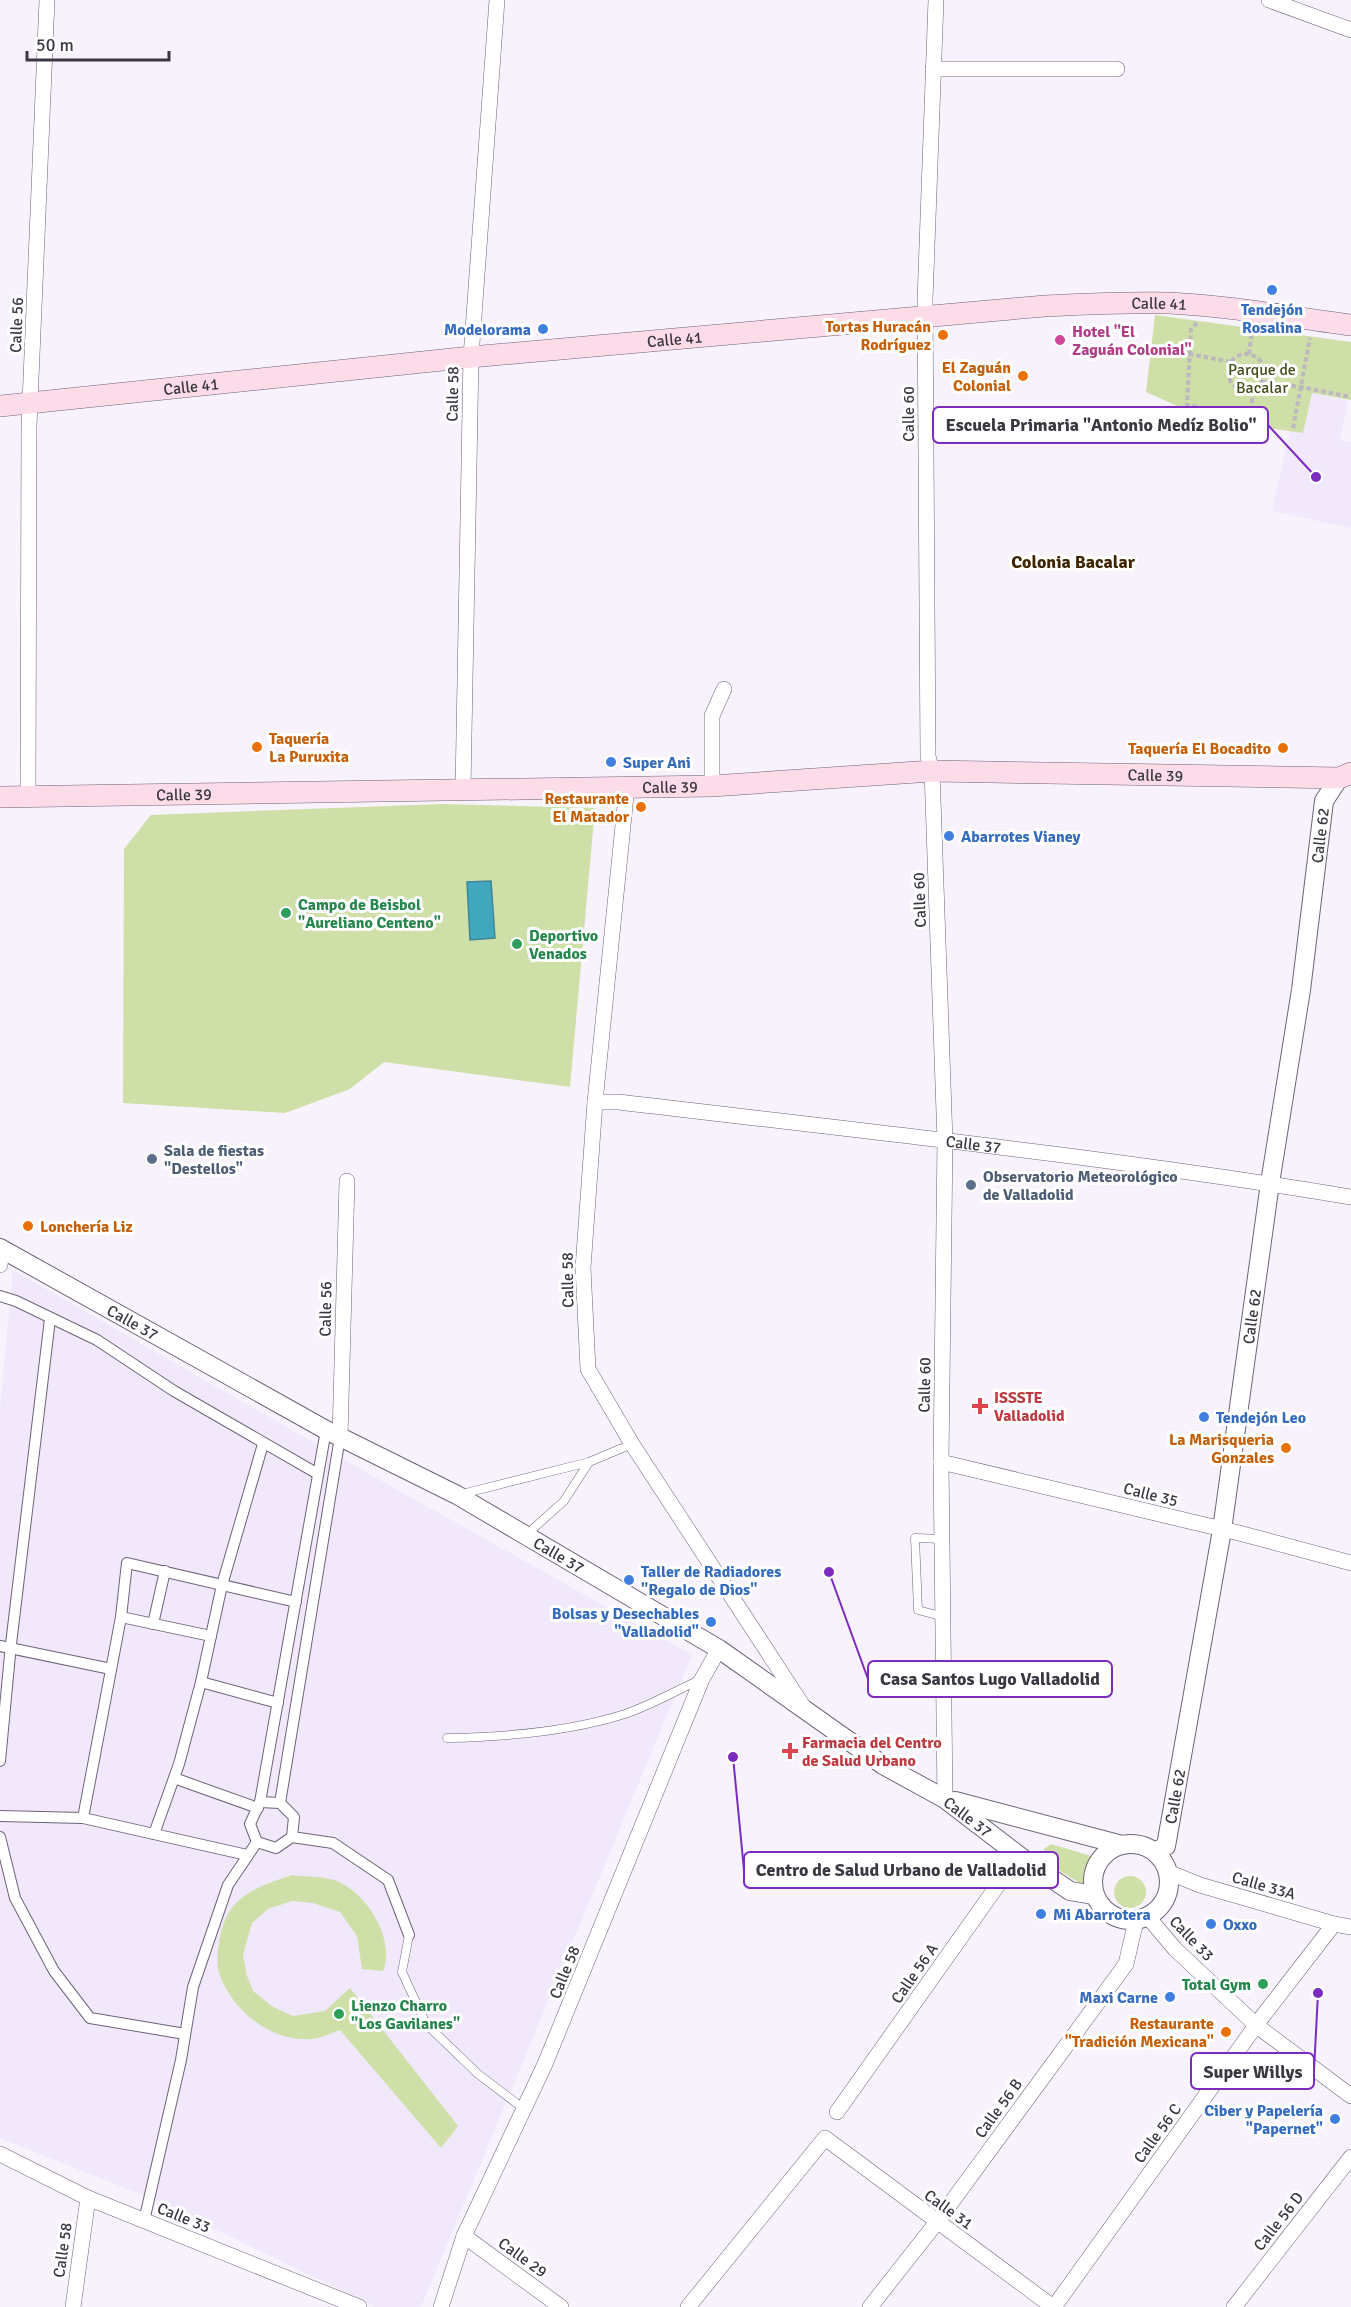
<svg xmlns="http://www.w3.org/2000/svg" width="1351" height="2307" viewBox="0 0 1351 2307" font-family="Signika,sans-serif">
	<rect width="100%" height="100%" fill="#f7f2fc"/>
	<g fill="#f1e8fb">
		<polygon points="1312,393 1348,401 1340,440 1351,442 1351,528 1272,511 1290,431 1303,433"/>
		<polygon points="13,1270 332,1453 692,1655 421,2307 376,2307 155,2200 0,2138 0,1409"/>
	</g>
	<g fill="#cedfa7">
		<polygon points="1155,315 1351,342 1351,400 1312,393 1303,433 1206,419 1146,392"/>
		<polygon points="443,804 595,808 570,1087 384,1062 350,1089 285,1113 123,1103 124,849 151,815"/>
		<path d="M 1051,1844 L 1098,1858 L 1083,1885 C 1070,1876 1045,1866 1044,1849 Z"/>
		<path d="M 292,1875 C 305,1877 321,1876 334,1880 C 366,1891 396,1939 383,1971 L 362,1969 L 357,1936 L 340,1912 L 313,1903 L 292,1901 L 268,1909 L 252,1923 L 243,1955 L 247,1976 L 253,1991 L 273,2007 L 293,2016 L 325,2011 L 350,1988 L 458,2126 L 441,2148 L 340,2030 C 331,2033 320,2039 310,2039 C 270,2042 231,2009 219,1973 C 216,1962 218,1948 220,1937 C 222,1925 227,1913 235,1904 C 251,1888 272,1882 292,1875 Z"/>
		<circle cx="1130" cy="1892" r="16"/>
	</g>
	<polygon fill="#40a7bd" stroke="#3f8698" stroke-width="1.5" points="491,881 495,938 470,940 467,882"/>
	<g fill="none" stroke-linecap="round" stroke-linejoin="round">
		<defs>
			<g id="service">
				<polyline points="589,1462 632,1444"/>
				<polyline points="462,1494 589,1462 564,1501 526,1535"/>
				<polyline points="943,1539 915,1538 918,1610 944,1617"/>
				<path d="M 447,1738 C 507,1737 568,1732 625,1714 C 651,1705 676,1691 701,1679"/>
				<polyline points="409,1935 402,1972 426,2024 478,2074 524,2109"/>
			</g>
			<g id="pedestrian">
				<polyline points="0,1296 16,1301 97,1340 174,1391 318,1474"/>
				<polyline points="121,1617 211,1636"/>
				<polyline points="153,1624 165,1571"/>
				<polyline points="0,1646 111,1669"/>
				<polyline points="201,1682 278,1703"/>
				<polyline points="0,1761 11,1644 50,1319"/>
				<polyline points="174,1778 258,1808"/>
				<polyline points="260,1802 326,1430"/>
				<polyline points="280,1803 340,1437"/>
				<polyline points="0,1816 83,1818 247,1855"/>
				<polyline points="83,1818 121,1617 127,1563 296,1602"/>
				<polyline points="154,1834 179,1764 201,1682 222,1585 263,1444"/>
				<polyline points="0,1837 15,1898 54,1971 90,2018 185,2034"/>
				<polyline points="292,1837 294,1817 280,1803 260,1802 250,1824 257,1842 276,1848 292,1837 333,1843 388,1880 409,1935"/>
				<polyline points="144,2221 181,2060 193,1987 228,1885 257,1842"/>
			</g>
			<g id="minor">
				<polyline points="936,0 925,300 928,756 932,771 945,1141 941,1462 945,1799"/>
				<polyline points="1269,0 1351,30"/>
				<polyline points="933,69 1117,69"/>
				<polyline points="627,786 595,1102 583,1268 588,1369 632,1444 803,1706"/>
				<polyline points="712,786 712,716 724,689"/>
				<polyline points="463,789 471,357 497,0"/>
				<polyline points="28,796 29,426 47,0"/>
				<path id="s1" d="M 595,1102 L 619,1102 C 863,1131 1108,1157 1351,1197"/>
				<polyline points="0,1265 2,1249"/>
				<polyline points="340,1437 347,1181"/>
				<polyline points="941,1462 1239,1533 1351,1563"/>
				<polyline points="1168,1872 1200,1885 1334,1924 1351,1927"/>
				<polyline points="1148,1917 1175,1949 1257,2026 1351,2096"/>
				<polyline points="837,2112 1019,1855"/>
				<polyline points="0,2154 88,2198 359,2307"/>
				<polyline points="464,2236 561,2307"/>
				<polyline points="73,2307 88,2198"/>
				<polyline points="441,2307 464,2236 545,2064 702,1679 719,1649"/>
				<polyline points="688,2307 825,2138 1053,2307"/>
				<polyline points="870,2307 937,2222 1126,1964 1136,1921"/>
				<polyline points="1054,2307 1262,2017 1334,1924"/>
				<polyline points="1234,2307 1351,2157"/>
			</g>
			<g id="tertiary">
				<path id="s2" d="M 0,1248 L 326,1430 L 457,1495 L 719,1649 L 883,1765 L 945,1799 L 1026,1861 L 1070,1891 L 1094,1895"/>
				<polyline points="955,1801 1122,1845"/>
				<circle cx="1131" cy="1882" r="38"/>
				<path id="s3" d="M 1155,1852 L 1166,1846 L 1222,1530 L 1270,1183 L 1301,990 L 1324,801 L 1339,778"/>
			</g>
			<g id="secondary">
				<path id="s4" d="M 0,406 L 471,357 L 1045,306 C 1086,304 1127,302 1169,303 C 1230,306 1291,317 1351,325"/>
				<path id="s5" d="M 0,797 L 712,786 L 932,771 L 1339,778 L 1351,773"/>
			</g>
		</defs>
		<use href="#service" stroke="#6e6379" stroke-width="9"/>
		<use href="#pedestrian" stroke="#6e6379" stroke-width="12"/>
		<use href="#minor" stroke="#6e6379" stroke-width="16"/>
		<use href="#tertiary" stroke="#6e6379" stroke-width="20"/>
		<use href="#secondary" stroke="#6e6379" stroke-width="22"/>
		<g stroke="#bcb7c1" stroke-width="4" stroke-dasharray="4.5 3" stroke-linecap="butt">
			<polyline points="1197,323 1191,329 1187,405 1252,417 1252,389"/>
			<circle cx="1246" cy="372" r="18"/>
			<polyline points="1189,354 1232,362"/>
			<polyline points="1249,354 1252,331"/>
			<polyline points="1262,382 1301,387 1351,397"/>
			<polyline points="1293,428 1310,338"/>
		</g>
		<use href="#service" stroke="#fff" stroke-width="8"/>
		<use href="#pedestrian" stroke="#fff" stroke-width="10"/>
		<use href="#minor" stroke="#fff" stroke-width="15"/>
		<use href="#tertiary" stroke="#fff" stroke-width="18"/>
		<use href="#secondary" stroke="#fcdce9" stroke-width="21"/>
	</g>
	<g fill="#3f7fe0" stroke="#fff" stroke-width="2">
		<circle cx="1272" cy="290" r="6"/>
		<circle cx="543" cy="329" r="6"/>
		<circle cx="611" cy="762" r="6"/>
		<circle cx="949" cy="836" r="6"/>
		<circle cx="1204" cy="1417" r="6"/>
		<circle cx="629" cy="1580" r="6"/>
		<circle cx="711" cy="1622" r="6"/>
		<circle cx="1041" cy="1914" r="6"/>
		<circle cx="1211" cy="1924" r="6"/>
		<circle cx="1170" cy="1997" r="6"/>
		<circle cx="1335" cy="2119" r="6"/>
	</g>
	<g fill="#e8710a" stroke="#fff" stroke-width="2">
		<circle cx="943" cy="335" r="6"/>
		<circle cx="1023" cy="376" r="6"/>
		<circle cx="257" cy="747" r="6"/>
		<circle cx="1283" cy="748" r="6"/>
		<circle cx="641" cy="807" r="6"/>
		<circle cx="28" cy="1226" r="6"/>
		<circle cx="1286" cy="1448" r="6"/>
		<circle cx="1226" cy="2032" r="6"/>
	</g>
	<circle fill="#d1479c" stroke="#fff" stroke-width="2" cx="1060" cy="340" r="6"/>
	<g fill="#2e9e5b" stroke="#fff" stroke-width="2">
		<circle cx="286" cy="913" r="6"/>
		<circle cx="517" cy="944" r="6"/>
		<circle cx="1263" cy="1984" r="6"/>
		<circle cx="339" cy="2014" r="6"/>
	</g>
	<g fill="#5c6f8a" stroke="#fff" stroke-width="2">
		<circle cx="152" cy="1159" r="6"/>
		<circle cx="971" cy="1185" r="6"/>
	</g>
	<g fill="#e0444e" stroke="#fff" stroke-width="2">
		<path d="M977 1397h6v6h6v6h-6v6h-6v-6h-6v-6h6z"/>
		<path d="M787 1742h6v6h6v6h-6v6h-6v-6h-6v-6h6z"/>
	</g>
	<g text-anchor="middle" stroke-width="6" stroke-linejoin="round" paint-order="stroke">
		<g font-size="16" fill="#3c3842" stroke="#fff">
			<text dy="6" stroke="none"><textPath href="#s4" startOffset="1164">Calle 41</textPath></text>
			<text transform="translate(16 325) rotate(-88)" y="6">Calle 56</text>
			<text dy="6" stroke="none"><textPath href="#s4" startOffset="678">Calle 41</textPath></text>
			<text dy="6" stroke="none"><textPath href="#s4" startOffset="192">Calle 41</textPath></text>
			<text transform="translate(452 394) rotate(-89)" y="6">Calle 58</text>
			<text transform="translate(908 414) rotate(-90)" y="6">Calle 60</text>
			<text dy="6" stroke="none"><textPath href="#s5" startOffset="1156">Calle 39</textPath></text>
			<text dy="6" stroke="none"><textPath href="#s5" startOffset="670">Calle 39</textPath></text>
			<text dy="6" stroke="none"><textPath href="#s5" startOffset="184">Calle 39</textPath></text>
			<text dy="6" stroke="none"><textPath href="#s3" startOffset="1035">Calle 62</textPath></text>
			<text transform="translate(919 900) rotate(-92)" y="6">Calle 60</text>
			<text dy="6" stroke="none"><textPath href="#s1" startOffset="381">Calle 37</textPath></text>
			<text transform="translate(567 1280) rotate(-91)" y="6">Calle 58</text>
			<text transform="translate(325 1309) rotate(-89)" y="6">Calle 56</text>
			<text dy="6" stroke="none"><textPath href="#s3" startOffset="549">Calle 62</textPath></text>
			<text dy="6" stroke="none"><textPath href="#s2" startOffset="152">Calle 37</textPath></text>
			<text transform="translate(924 1385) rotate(-89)" y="6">Calle 60</text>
			<text transform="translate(1151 1494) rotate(14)" y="6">Calle 35</text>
			<text dy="6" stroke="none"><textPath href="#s2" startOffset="638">Calle 37</textPath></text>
			<text dy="6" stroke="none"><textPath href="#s3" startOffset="63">Calle 62</textPath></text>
			<text dy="6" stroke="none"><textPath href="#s2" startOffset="1124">Calle 37</textPath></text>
			<text transform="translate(1264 1885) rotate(16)" y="6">Calle 33A</text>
			<text transform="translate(1192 1938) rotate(46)" y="6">Calle 33</text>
			<text transform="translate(564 1972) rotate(-68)" y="6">Calle 58</text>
			<text transform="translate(914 1973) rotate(-55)" y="6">Calle 56 A</text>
			<text transform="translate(998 2108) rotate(-54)" y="6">Calle 56 B</text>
			<text transform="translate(1157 2133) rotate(-54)" y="6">Calle 56 C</text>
			<text transform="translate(949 2209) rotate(36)" y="6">Calle 31</text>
			<text transform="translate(184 2217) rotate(22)" y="6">Calle 33</text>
			<text transform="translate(1278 2221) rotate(-52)" y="6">Calle 56 D</text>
			<text transform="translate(62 2250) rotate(-82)" y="6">Calle 58</text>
			<text transform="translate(523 2257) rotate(36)" y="6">Calle 29</text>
		</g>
		<g font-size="16" font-weight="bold" fill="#366cbe" stroke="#fff" text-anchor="start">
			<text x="1272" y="315" text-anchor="middle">Tendejón<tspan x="1272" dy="18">Rosalina</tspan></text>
			<text x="531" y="335" text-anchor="end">Modelorama</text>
			<text x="623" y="768">Super Ani</text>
			<text x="961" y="842">Abarrotes Vianey</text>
			<text x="1216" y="1423">Tendejón Leo</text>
			<text x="641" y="1577">Taller de Radiadores<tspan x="641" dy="18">"Regalo de Dios"</tspan></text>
			<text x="699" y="1619" text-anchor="end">Bolsas y Desechables<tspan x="699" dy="18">"Valladolid"</tspan></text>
			<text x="1053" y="1920">Mi Abarrotera</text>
			<text x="1223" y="1930">Oxxo</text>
			<text x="1158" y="2003" text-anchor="end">Maxi Carne</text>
			<text x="1323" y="2116" text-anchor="end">Ciber y Papelería<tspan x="1323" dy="18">"Papernet"</tspan></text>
		</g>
		<g font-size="16" font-weight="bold" fill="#c56008" stroke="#fff" text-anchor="end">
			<text x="931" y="332">Tortas Huracán<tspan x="931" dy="18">Rodríguez</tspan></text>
			<text x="1011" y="373">El Zaguán<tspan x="1011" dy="18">Colonial</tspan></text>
			<text x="269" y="744" text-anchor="start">Taquería<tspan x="269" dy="18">La Puruxita</tspan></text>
			<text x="1271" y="754">Taquería El Bocadito</text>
			<text x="629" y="804">Restaurante<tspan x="629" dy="18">El Matador</tspan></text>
			<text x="40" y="1232" text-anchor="start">Lonchería Liz</text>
			<text x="1274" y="1445">La Marisqueria<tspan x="1274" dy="18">Gonzales</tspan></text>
			<text x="1214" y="2029">Restaurante<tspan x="1214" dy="18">"Tradición Mexicana"</tspan></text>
		</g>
		<g font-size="16" font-weight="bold" fill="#b23c85" stroke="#fff" text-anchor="start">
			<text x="1072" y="337">Hotel "El<tspan x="1072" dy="18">Zaguán Colonial"</tspan></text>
		</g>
		<g font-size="16" fill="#424f1b" stroke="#fff">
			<text x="1262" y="375">Parque de<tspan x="1262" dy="18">Bacalar</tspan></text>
		</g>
		<g font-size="16" font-weight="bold" fill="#27864d" stroke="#fff" text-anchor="start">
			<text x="298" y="910">Campo de Beisbol<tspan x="298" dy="18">"Aureliano Centeno"</tspan></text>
			<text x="529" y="941">Deportivo<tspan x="529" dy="18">Venados</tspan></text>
			<text x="1251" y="1990" text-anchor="end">Total Gym</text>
			<text x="351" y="2011">Lienzo Charro<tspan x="351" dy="18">"Los Gavilanes"</tspan></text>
		</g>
		<g font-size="16" font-weight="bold" fill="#4e5e75" stroke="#fff" text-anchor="start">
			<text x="164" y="1156">Sala de fiestas<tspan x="164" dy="18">"Destellos"</tspan></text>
			<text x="983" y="1182">Observatorio Meteorológico<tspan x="983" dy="18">de Valladolid</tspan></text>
		</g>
		<g font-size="16" font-weight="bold" fill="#be3a42" stroke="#fff" text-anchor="start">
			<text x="994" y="1403">ISSSTE<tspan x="994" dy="18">Valladolid</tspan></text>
			<text x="802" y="1748">Farmacia del Centro<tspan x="802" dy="18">de Salud Urbano</tspan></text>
		</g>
		<g font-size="18" font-weight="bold" fill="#3e2602" stroke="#fff">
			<text x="1073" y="568">Colonia Bacalar</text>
		</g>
	</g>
	<path fill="none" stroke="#7b2cbf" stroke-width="2" d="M1316 477L1268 425M829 1572L868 1679M733 1757L744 1870M1318 1993L1314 2071"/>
	<g fill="#7b2cbf" stroke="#fff" stroke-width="2">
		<circle cx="1316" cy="477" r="6"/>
		<circle cx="829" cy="1572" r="6"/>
		<circle cx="733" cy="1757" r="6"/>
		<circle cx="1318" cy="1993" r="6"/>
	</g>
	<g fill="#fff" stroke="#7b2cbf" stroke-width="2">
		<rect x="933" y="407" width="335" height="36" rx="6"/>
		<rect x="868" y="1661" width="244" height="36" rx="6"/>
		<rect x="744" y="1852" width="314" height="36" rx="6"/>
		<rect x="1191" y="2053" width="123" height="36" rx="6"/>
	</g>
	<g font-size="18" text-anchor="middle" font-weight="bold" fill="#3c3842">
		<text x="1101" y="431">Escuela Primaria "Antonio Medíz Bolio"</text>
		<text x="990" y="1685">Casa Santos Lugo Valladolid</text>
		<text x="901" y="1876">Centro de Salud Urbano de Valladolid</text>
		<text x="1253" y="2078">Super Willys</text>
	</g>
	<path d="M27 51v9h142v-9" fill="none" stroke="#3c3842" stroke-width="3"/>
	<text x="36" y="51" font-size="18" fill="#3c3842" stroke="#ffffff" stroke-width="4.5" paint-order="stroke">50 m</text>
</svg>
